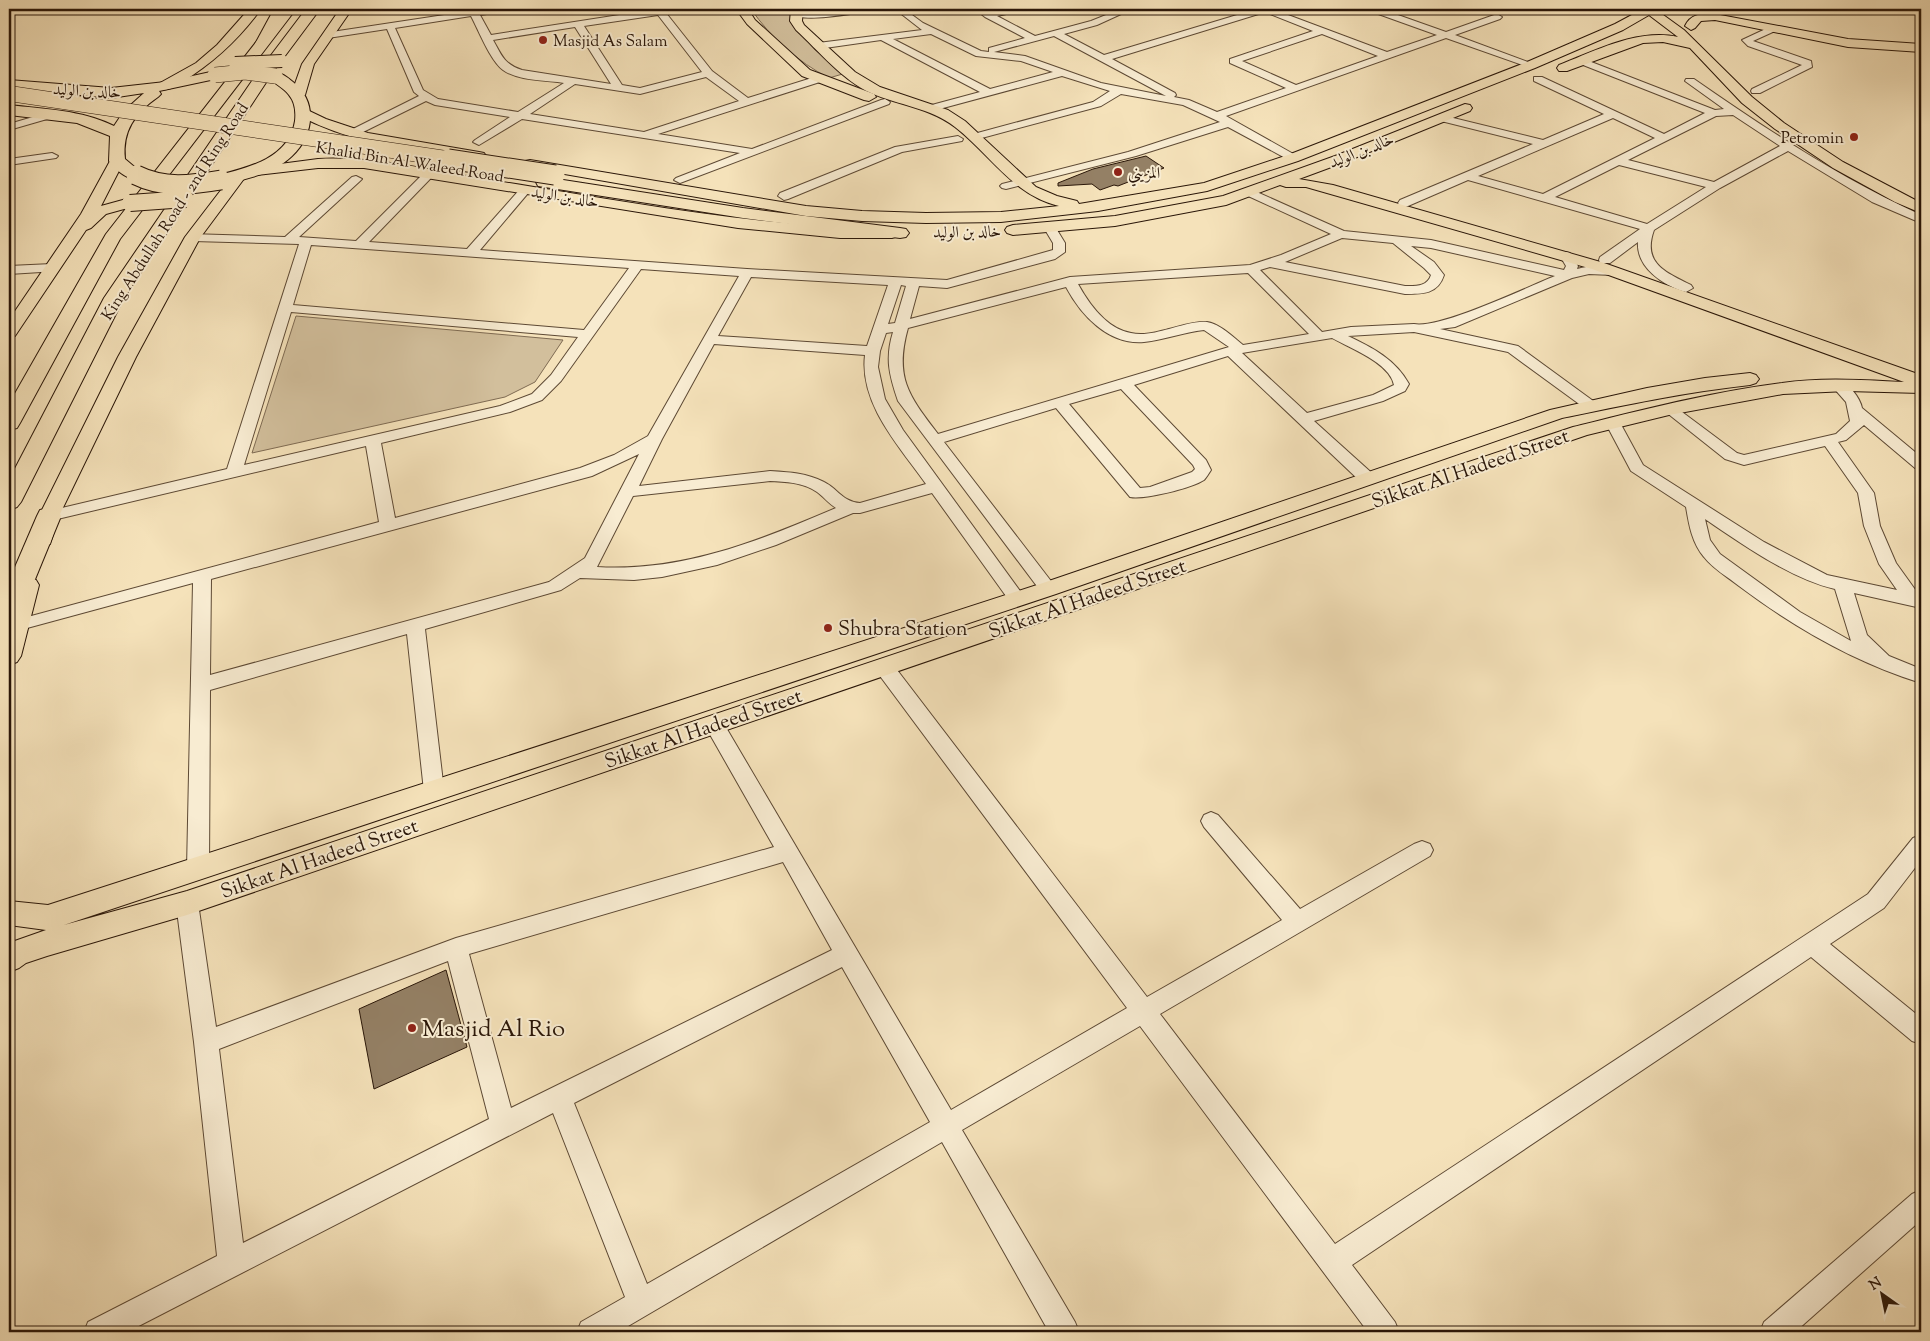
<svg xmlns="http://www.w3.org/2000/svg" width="1930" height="1341" viewBox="0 0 1930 1341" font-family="'Sorts Mill Goudy',Amiri,serif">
	<rect width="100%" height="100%" fill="#f5e2ba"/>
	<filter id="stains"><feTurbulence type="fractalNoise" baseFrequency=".004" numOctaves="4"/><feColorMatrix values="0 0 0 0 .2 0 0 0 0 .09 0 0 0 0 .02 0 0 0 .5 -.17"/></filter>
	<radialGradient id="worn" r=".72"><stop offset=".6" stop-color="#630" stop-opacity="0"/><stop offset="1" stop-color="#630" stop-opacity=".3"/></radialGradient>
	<g fill="#d2bf9c" stroke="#7e6a52">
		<path d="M 751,9 L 795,9 L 794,25 L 815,50 L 846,73 L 829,78 C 798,62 771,38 751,9 Z"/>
		<polygon points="296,316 563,340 535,382 505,397 252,453"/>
	</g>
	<g fill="#948065" stroke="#2a1608">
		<polygon points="1146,156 1164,168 1118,186 1114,185 1100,190 1092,184 1058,186 1058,183 1093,169"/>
		<polygon points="446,970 467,1047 374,1089 359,1009"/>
	</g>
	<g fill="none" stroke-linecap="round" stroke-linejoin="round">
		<defs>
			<g id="minor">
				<path d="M 484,9 L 505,9 L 500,12 L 480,15 L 491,35 L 658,9 L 680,9 L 679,11 L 666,13 L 712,71 L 748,98 L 815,77 L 823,77 L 824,79 L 823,81 L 658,134 L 752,149 L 881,100 L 885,99 L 890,102 L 889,104 L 680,183 L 674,180 L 676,178 L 740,153 L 522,119 L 479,145 L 473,142 L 475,140 L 510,117 L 435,105 L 426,101 L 359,134 L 351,134 L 350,132 L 351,130 L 419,96 L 414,92 L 387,29 L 328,38 L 325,37 L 325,33 ZM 658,15 L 702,72 L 640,88 L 622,85 L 584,26 ZM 471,16 C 479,31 490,60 503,70 C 518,81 546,80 564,83 L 518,112 L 438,99 L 423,90 L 395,28 ZM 575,27 L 611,84 L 522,70 C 504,64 502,56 493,40 ZM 706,77 L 739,101 L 644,132 L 530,114 L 575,84 L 640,94 Z"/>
				<path d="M 843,9 L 871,9 L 866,12 C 851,13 804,23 792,14 L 797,11 Z"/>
				<path d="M 895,9 L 904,9 L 923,23 L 981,51 L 989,52 L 989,48 L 1025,38 L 985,17 L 975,9 L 985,9 L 990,12 L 1005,9 L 1021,9 L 1020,11 L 997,16 L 1035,36 L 1091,21 L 1121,9 L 1132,9 L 1097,25 L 1064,34 L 1104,55 L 1257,9 L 1272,9 L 1387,52 L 1437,35 L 1370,11 L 1369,9 L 1381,9 L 1446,32 L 1497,14 L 1502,17 L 1500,19 L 1455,35 L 1536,65 L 1531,68 L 1528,67 L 1446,38 L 1226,116 L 1297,156 L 1299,158 L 1297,160 L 1289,160 L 1228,127 L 1136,156 L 1006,189 L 1002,188 L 1000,186 L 1002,184 L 1128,152 L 1220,122 L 1183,105 L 1121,94 L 1101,106 L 978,139 L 970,139 L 969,137 L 970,135 L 1093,102 L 1110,91 L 1062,76 L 932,111 L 927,108 L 928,106 L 980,92 L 881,40 L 818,49 L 813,46 L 818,43 L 922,30 ZM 1265,12 L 1313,31 L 1230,59 L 1230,63 L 1286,88 L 1217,112 L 1189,100 L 1174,97 L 1176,95 L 1175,93 L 1112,59 ZM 931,34 L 976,56 L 1021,61 L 1053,72 L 990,89 L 893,39 ZM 1322,34 L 1378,56 L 1296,85 L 1242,61 ZM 1054,36 L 1166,96 L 1101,83 L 1025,56 L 994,52 Z"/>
				<polygon points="1772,26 1775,27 1775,31 1753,41 1811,61 1812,67 1760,93 1752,93 1751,91 1752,89 1802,65 1748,46 1742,40"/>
				<path d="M 1581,58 L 1715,110 L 1724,109 L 1685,81 L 1686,79 L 1694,79 C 1766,129 1841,179 1921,215 L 1921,223 L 1872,202 L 1788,151 L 1720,188 L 1654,230 C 1642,263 1665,272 1691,285 L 1693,288 L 1686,292 C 1663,286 1636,267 1638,242 L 1610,263 L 1600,263 L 1599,260 L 1600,257 L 1640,229 L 1468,180 L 1408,206 L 1400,206 L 1398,203 L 1400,200 L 1533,144 L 1437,120 L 1436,118 L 1437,116 L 1441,115 L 1543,140 L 1604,114 L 1534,81 L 1534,77 L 1542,77 L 1664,134 L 1705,113 L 1578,63 L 1576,61 ZM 1733,115 L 1780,146 L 1714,182 L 1628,160 L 1716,116 ZM 1613,118 L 1655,138 L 1543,194 L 1478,176 ZM 1619,165 L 1706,187 L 1647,224 L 1555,197 Z"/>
				<polygon points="50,112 55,115 54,117 9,130 9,124"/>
				<polygon points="958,136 963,139 962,141 902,152 788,199 784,200 778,196 780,193 895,147"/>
				<polygon points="52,153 58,156 56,158 9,165 9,159"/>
				<path d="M 428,172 L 432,173 L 434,175 L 432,177 L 369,242 L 467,249 L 521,188 L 529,188 L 531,190 L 529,192 L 480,250 L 747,269 L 947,280 L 1053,250 L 1053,243 L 1044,228 L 1046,225 L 1054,225 L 1065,243 L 1065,252 L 1055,259 L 947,288 L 919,286 L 910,319 L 1070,277 L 1250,265 L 1281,255 L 1331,234 L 1246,195 L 1244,193 L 1246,191 L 1250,189 L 1344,231 L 1431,240 L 1564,270 L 1566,266 L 1560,256 L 1566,252 L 1570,253 L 1578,266 L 1577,269 C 1588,266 1610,262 1618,271 L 1612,275 L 1589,274 L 1572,278 L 1455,327 L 1440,329 L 1518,346 L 1596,403 L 1598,406 L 1596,409 L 1586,409 L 1508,352 L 1414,332 L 1348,336 C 1373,348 1395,359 1409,384 L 1405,391 L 1383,401 L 1314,421 L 1374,475 L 1376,479 L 1374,483 L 1362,483 L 1228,356 L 1134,385 L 1206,460 L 1211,470 C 1209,473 1206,478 1204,480 C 1192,488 1144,500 1130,497 L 1056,408 L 944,442 L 1054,585 L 1057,589 L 1054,593 L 1048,595 L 1042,593 L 898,401 C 889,375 885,358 893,332 L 886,333 L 880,351 L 878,367 L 885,399 L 903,430 L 1023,595 L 1026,599 L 1023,603 L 1017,605 L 1011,603 L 932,493 L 860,513 L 853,513 L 776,545 L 717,565 L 662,577 L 634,580 L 580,578 L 561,590 L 425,629 L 444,791 L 441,797 L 434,799 L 427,797 L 424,791 L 407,634 L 210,690 L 209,869 L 206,876 L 198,878 L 190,876 L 187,869 L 193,583 L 16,631 L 10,630 L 9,622 L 379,522 L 366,446 L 49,521 L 43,520 L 41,516 L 43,512 L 49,511 L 227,469 L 299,244 L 193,241 L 189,240 L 187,237 L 189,234 L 285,237 L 352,177 L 356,176 L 362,179 L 360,181 L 299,237 L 356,241 L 424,173 ZM 1342,238 L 1393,243 L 1424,268 L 1431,275 C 1427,287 1416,286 1405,286 L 1285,262 ZM 311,245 L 629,268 L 584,330 L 293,305 ZM 1411,246 L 1431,248 L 1555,276 C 1525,288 1440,329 1414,324 L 1351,327 L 1322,332 L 1260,270 L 1270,267 L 1405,294 C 1423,294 1438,294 1444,275 L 1434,262 ZM 641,269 L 739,276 L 648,436 L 614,455 L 580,468 L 395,518 L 381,443 L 510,412 L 542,400 L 561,381 ZM 1248,273 L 1309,334 L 1243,345 C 1233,337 1220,324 1207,322 C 1195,321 1181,326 1169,329 C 1157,332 1143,336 1131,333 C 1107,329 1089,304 1078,284 ZM 751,277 L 888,285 L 867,346 L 718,336 ZM 901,285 L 906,286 L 895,323 L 888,324 ZM 1066,287 C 1081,315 1108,345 1144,342 C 1164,340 1184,332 1204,330 L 1229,347 L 938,434 C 909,396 894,378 908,328 ZM 291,312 L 578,337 L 551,375 L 532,394 L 500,406 L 244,465 ZM 1332,338 C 1350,348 1390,363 1394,385 L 1373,395 L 1307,413 L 1242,353 ZM 714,344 L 865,355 C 859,404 900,447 926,484 L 860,503 C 843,502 838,489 824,482 C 807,473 788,472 770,471 L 639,486 L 662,439 ZM 1121,389 L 1193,465 L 1195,469 L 1192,472 L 1150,487 L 1140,488 L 1069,404 ZM 639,454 L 585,558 L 549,582 L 210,675 L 211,579 L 592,476 ZM 770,481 C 786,482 803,482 817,492 C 824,497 829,504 836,508 C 759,541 682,572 597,567 L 633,496 Z"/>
				<polygon points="52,264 57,265 58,268 57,271 9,274 9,266"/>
				<path d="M 1838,381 C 1849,383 1860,398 1862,408 L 1921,457 L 1921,470 L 1915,468 L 1864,425 L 1846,440 L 1838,442 L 1874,493 L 1880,526 L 1896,563 L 1919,595 L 1921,596 L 1921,608 L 1854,593 L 1867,635 L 1889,656 L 1921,669 L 1921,683 C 1854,662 1795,628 1739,586 C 1728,577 1713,569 1704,557 C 1692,543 1689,525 1686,507 L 1631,471 L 1605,422 L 1608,419 L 1618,419 L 1643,465 L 1764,542 L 1827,575 L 1897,590 L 1879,564 L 1864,526 L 1858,493 L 1825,446 L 1744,465 L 1725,459 L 1662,409 L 1664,406 L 1674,406 L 1737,453 L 1744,455 L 1836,434 L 1850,421 L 1846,402 L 1831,385 L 1833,382 ZM 1705,519 C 1742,544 1791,579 1835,589 L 1851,641 L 1800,612 L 1720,554 L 1710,540 Z"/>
				<path d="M 884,660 L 891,662 L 1147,997 L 1282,920 L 1204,827 L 1201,821 L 1204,815 L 1211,812 L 1218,815 L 1300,909 L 1414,844 L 1422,841 L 1430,844 L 1433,850 L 1430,856 L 1160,1014 L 1335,1244 L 1868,894 L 1913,838 L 1921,835 L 1921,860 L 1884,908 L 1830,944 L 1921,1018 L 1921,1044 L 1912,1041 L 1811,957 L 1352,1265 L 1395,1322 L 1399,1332 L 1368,1332 L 1140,1026 L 962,1130 L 1075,1322 L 1079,1332 L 1049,1332 L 942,1142 L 618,1332 L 577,1332 L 581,1322 L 625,1297 L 553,1113 L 127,1332 L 84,1332 L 88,1322 L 217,1256 L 194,1042 L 176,903 L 179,896 L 187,893 L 195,896 L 198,903 L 216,1027 L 456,938 L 774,847 L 704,724 L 707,719 L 714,716 L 721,719 L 951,1110 L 1127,1008 L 877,672 L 875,667 L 877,662 ZM 783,862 L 832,950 L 511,1108 L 469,954 ZM 448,961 L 489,1119 L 243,1243 L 219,1049 ZM 842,967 L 930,1122 L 647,1284 L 574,1103 Z"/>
				<polygon points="1921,1190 1921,1220 1795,1332 1760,1332 1764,1322 1912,1194"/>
			</g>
			<g id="major">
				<path d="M 249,9 L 261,9 C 239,39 213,63 182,82 C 175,86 169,91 160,89 L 159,86 L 160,83 L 196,63 L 217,45 Z"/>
				<polygon points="274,9 286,9 265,47 257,47 255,44"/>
				<polygon points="340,9 352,9 314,64 305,95 298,99 293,98 291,95 302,64"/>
				<polygon points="736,9 748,9 755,20 810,70 874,94 876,97 869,101 864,100 802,76 747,24"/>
				<path d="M 791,9 L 803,9 L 802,21 L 804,25 L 855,72 L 880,87 L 948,110 L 965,121 L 1036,187 L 1057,196 L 1077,201 L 1079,204 L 1204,183 L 1288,155 L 1527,62 L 1615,24 L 1643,9 L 1655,9 L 1684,30 L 1752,97 L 1784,123 L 1843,162 L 1921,203 L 1921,213 L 1895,202 L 1833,168 L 1775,129 L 1742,103 L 1690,48 L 1663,42 L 1643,43 L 1567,71 L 1559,71 L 1557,68 L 1559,65 C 1595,51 1638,28 1678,37 L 1649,15 L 1623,30 L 1535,68 L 1298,161 L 1207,191 L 1098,211 L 1001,222 L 926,223 L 862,221 L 806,216 L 530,168 L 525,167 L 523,164 L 525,161 L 530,160 L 806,206 L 862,211 L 926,213 L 1001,212 L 1059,206 C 1014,196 990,154 955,127 C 931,108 898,105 871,93 C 842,80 819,51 796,30 L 790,21 Z"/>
				<path d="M 1715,14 L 1848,39 L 1921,44 L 1921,52 L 1848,47 L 1715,20 L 1701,21 L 1695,28 L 1691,30 L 1685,26 C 1691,13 1702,14 1715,14 Z"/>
				<path d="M 1465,104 L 1470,105 L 1472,108 L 1470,111 L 1345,162 L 1299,179 L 1333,185 L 1604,263 L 1915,373 L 1921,378 L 1921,393 L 1847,391 L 1783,394 L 1669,415 L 1587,435 L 187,915 L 47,956 L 26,963 L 19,968 L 9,972 L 9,943 L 46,930 L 9,925 L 9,901 L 48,905 L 1040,584 L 1550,410 L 1647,388 L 1705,378 L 1750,373 L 1756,375 L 1759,379 L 1756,383 L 1750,385 C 1686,392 1625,405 1562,418 L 1056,594 L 64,925 L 187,891 L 1573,427 C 1642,410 1711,392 1782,383 C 1822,377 1863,380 1904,382 L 1592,269 L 1306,187 L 1286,187 L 1280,185 L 1226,205 L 1115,226 L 1013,235 L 1007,233 L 1005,230 L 1007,227 L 1013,225 L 1115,216 L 1223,196 L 1335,156 Z"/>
				<path d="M 303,108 L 326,119 L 368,133 L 479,152 L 484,153 L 486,156 L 484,159 L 479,160 C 417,151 354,145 298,115 L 296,112 L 298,109 Z"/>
				<polygon points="117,157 122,158 124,161 101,206 130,198 135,200 138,203 135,206 106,214 91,228 86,230 15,336 9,337 9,320 81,214 110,161 112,158"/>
				<path d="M 318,159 C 376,156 433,171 490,180 C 623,201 757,228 892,228 L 898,230 L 900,233 L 898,236 L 892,238 L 840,238 L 738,228 L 364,168 L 318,168 L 257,175 L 252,174 L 250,171 L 252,168 L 257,167 Z"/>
				<polygon points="239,172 244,173 246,176 200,238 136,357 59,516 50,544 42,546 34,544 31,539 39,516 118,357 185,237 234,173"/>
				<path d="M 28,577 L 36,580 L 39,585 L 21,656 L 17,662 L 9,665 C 7,638 6,604 20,580 Z"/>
			</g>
			<g id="highway">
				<polygon points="282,9 296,9 120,239 20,423 17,428 9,430 9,404 106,234"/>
				<path d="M 306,9 L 320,9 L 273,72 C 281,72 287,77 293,82 C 318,102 314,135 292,156 C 274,174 245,179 221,185 L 215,184 L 213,180 L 215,176 C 247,168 289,159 295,121 C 296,112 295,102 289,95 C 284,88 275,84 269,78 L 124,298 L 21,502 L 17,507 L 9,510 L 9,480 L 104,298 L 256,75 Z"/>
				<path d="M 215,71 L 220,72 L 222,75 L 220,78 L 159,91 L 161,94 L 158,97 C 135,113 122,131 125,159 L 144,175 L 142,179 C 130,182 116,171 109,161 L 110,136 L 77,123 L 9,115 L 9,105 C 44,109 82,110 114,126 L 124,111 L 144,93 L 111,98 L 9,88 L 9,80 L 111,88 L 165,82 Z"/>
				<polygon points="544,177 743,208 900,228 906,229 909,233 906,237 900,238 743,218 538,186 536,182 538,178"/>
				<polygon points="49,508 58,510 61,516 22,611 18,618 9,620 9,581 37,516 40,510"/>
			</g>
		</defs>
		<use href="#minor" stroke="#5d4934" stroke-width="2"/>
		<use href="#major" stroke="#2a1608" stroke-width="2"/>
		<use href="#highway" stroke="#2a1608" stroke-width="2"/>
		<use href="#minor" fill="#f8ecd2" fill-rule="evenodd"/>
		<use href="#major" fill="#f5e2ba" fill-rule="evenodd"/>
		<use href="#highway" fill="#f5e2ba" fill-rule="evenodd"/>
		<defs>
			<polyline id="major-bridge-far1" points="235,63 282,61"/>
			<polyline id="major-bridge" points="130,203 186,199"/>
			<g id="highway-bridge-far1">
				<polyline points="215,75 245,72 275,76"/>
				<polyline points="13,94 456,160"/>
			</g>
			<g id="highway-bridge">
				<polyline points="448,159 555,175"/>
				<path d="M 136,175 C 164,189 191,185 221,180"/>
			</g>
		</defs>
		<use href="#major-bridge-far1" stroke="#2a1608" stroke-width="14" stroke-linecap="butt"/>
		<use href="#major-bridge" stroke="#2a1608" stroke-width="18" stroke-linecap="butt"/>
		<use href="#highway-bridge-far1" stroke="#2a1608" stroke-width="16" stroke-linecap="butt"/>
		<use href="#highway-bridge" stroke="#2a1608" stroke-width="21" stroke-linecap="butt"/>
		<use href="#major-bridge-far1" stroke="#f5e2ba" stroke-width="12"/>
		<use href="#major-bridge" stroke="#f5e2ba" stroke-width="16"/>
		<use href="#highway-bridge-far1" stroke="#f5e2ba" stroke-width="15"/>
		<use href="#highway-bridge" stroke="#f5e2ba" stroke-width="19"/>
	</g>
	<g fill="#8f2418" stroke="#f8ecd2" stroke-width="2">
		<circle cx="543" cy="40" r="5"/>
		<circle cx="1854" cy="137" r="5"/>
		<circle cx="1118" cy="172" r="5"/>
		<circle cx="828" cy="628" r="5"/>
		<circle cx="412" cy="1028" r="5"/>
	</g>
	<g text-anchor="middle" stroke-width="4" stroke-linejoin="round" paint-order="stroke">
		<g font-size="16" fill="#2a1608" stroke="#f8ecd2" text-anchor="start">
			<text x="553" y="46">Masjid As Salam</text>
			<text x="1844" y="143" text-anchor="end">Petromin</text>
			<text x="1128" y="178">المزيني</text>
		</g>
		<g font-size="16" fill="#2a1608" stroke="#f8ecd2">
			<text transform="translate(87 90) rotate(3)" y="6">خالد بن الوليد</text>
			<text transform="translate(1361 150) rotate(-22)" y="6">خالد بن الوليد</text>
			<text transform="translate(410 161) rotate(9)" y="6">Khalid Bin Al Waleed Road</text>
			<text transform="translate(565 196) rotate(9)" y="6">خالد بن الوليد</text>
			<text transform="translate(174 211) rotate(-57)" y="6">King Abdullah Road - 2nd Ring Road</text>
			<text transform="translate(967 231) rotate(-1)" y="6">خالد بن الوليد</text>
		</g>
		<g font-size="20" fill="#2a1608" stroke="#f8ecd2">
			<text transform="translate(1470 468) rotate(-19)" y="7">Sikkat Al Hadeed Street</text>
			<text transform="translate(1087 598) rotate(-19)" y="7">Sikkat Al Hadeed Street</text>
			<text transform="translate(703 728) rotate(-19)" y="7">Sikkat Al Hadeed Street</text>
			<text transform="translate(319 858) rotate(-19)" y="7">Sikkat Al Hadeed Street</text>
		</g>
		<g font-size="20" fill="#2a1608" stroke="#f8ecd2" text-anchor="start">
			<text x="838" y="635">Shubra Station</text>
		</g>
		<g font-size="24" fill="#2a1608" stroke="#f8ecd2" text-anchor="start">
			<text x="422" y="1036">Masjid Al Rio</text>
		</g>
	</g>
	<rect width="1930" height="1341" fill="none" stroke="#f5e2ba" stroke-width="30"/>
	<rect x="10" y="10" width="1910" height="1321" fill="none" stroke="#2a1608" stroke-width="2.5"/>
	<rect x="15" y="15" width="1900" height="1311" fill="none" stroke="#2a1608"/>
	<g transform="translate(1882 1294) rotate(327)" stroke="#f8ecd2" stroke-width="4" paint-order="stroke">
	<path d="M0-4L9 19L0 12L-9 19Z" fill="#2a1608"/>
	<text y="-8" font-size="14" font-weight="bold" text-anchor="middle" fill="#2a1608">N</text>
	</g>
	<rect width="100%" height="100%" filter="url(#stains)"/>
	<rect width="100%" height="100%" fill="url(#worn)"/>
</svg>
